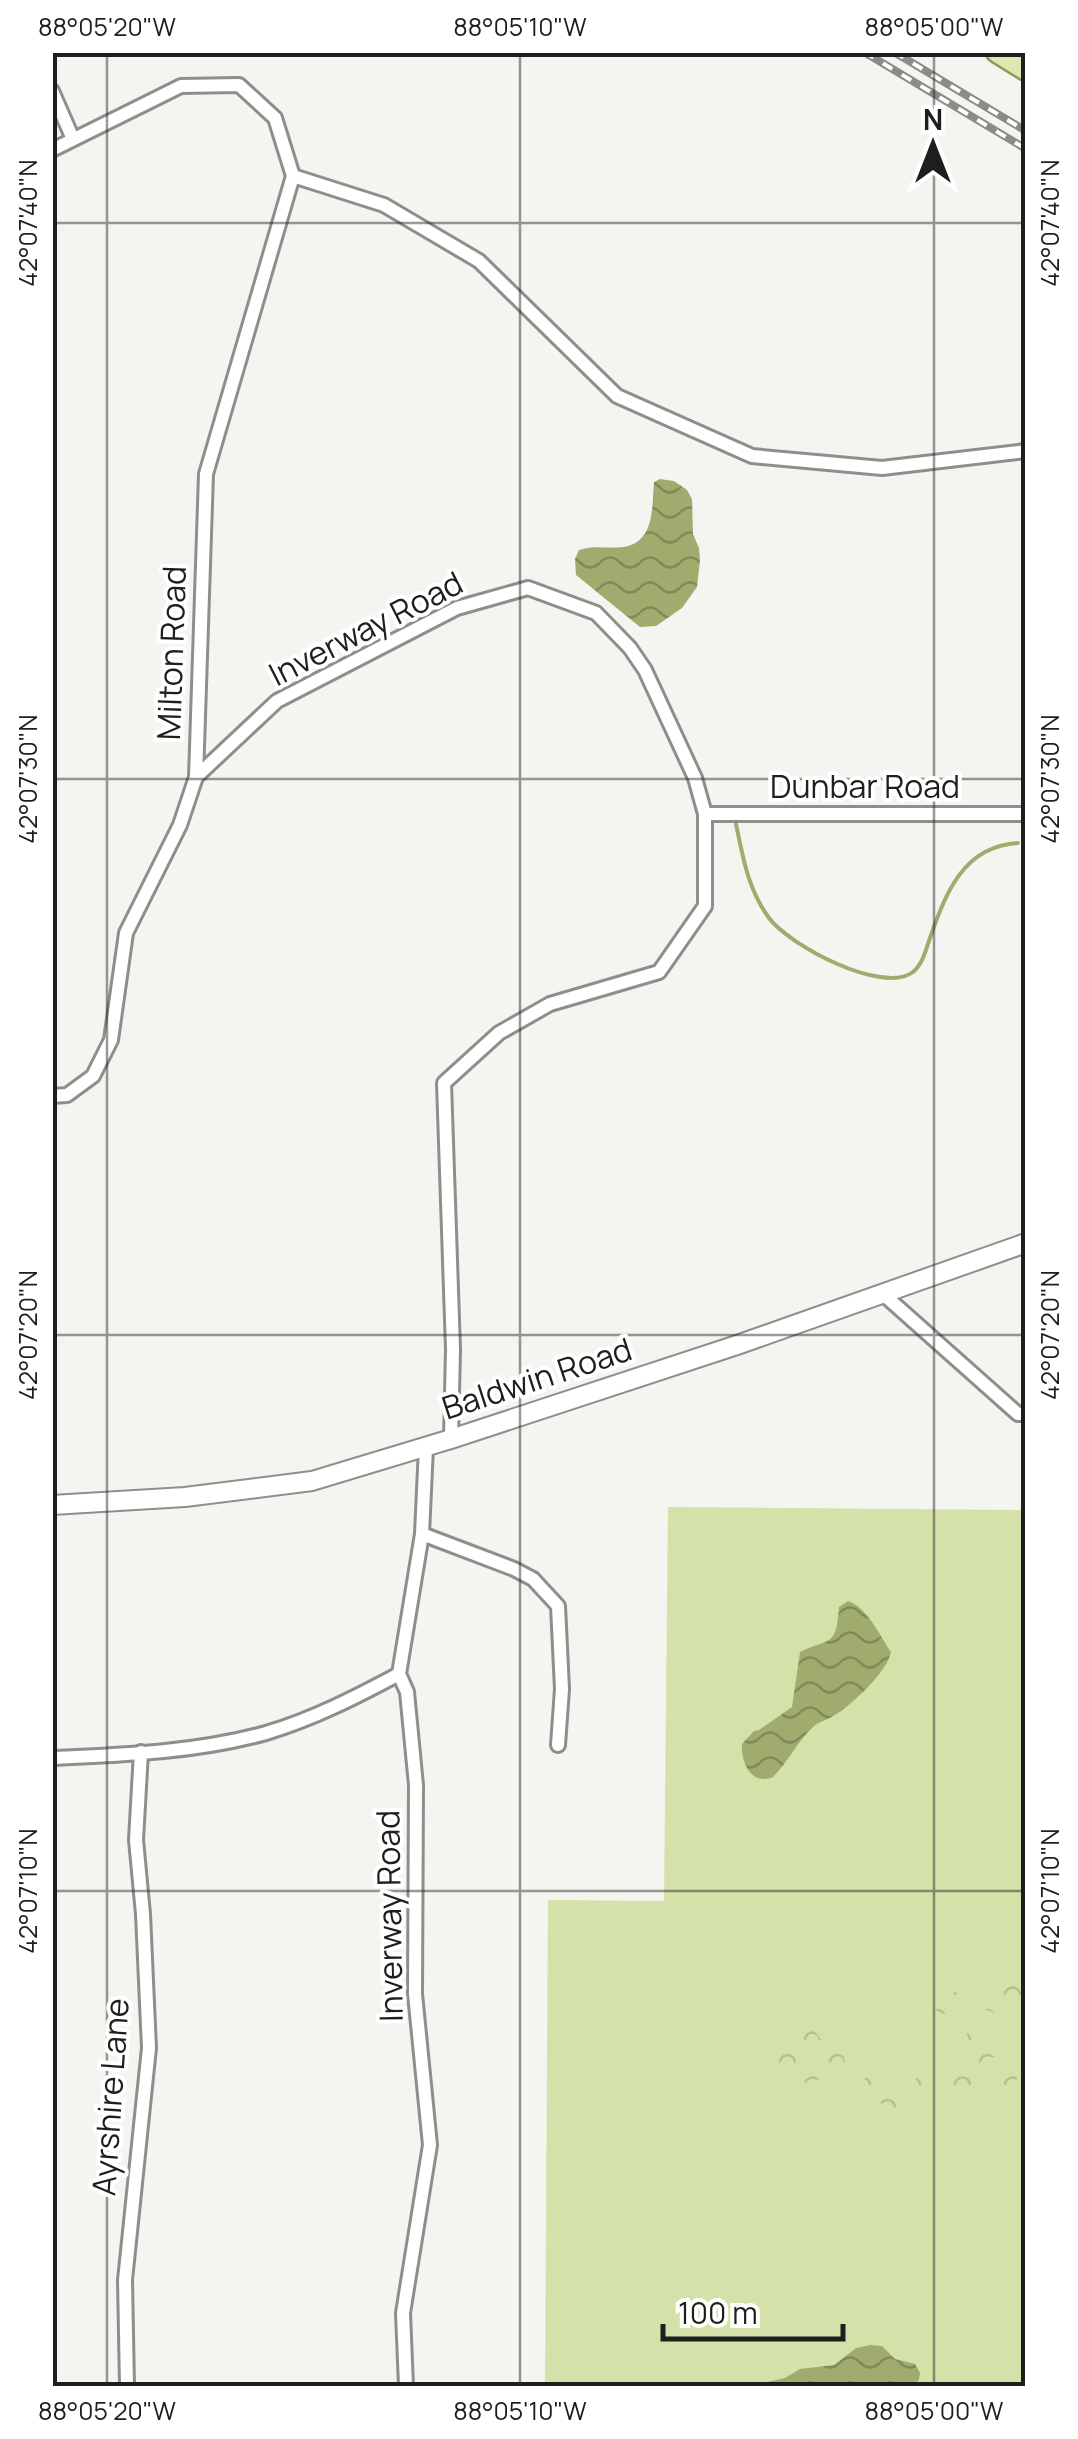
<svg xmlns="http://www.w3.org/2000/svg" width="1078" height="2439" viewBox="0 0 1078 2439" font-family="Manrope,sans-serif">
	<defs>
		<pattern id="forest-crowns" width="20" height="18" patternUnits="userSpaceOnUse" patternTransform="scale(2.5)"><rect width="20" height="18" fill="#d4e1a8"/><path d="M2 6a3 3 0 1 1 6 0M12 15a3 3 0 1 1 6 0" fill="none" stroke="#b6c190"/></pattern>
		<pattern id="water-waves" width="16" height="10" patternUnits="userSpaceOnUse" patternTransform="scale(2.5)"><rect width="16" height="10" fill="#9fac6e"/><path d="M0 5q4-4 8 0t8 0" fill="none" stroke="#818b5a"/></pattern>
	</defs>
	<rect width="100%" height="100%" fill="#f4f5f0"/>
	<polygon fill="#d4e1a8" points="668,1507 1025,1510 1025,2386 545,2386 548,1900 664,1901"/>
	<g fill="url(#forest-crowns)">
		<polygon points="1021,1974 1025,1975 1025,2011 1018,2011 1007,2004 998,2013 986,2010 982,2002 987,1990 996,1988 1004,1991 1009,1980"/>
		<circle cx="946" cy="2001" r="13"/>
		<path d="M 974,2021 L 984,2026 L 984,2033 L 981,2038 L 983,2041 L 992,2039 L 999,2043 L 1000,2053 L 995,2057 L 986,2057 L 981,2063 L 971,2066 L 975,2080 L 970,2089 L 955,2091 L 951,2098 L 942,2100 L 935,2092 L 936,2084 L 945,2079 C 946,2069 951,2064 960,2062 L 957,2047 L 967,2036 L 967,2025 Z"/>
		<path d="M 801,2027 L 813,2029 L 821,2039 L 831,2042 L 835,2046 L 844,2056 L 845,2064 C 841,2074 833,2075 824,2071 L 820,2079 L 810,2084 L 799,2080 L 793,2072 L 780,2078 L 770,2075 L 766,2066 L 768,2055 L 776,2049 L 786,2049 L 789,2033 Z"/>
		<path d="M 888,2065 L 898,2070 L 899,2081 L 905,2085 L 917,2078 L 925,2081 L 930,2093 C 927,2103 918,2107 909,2102 C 901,2113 889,2114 881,2103 C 870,2108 861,2104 857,2093 C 857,2081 865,2075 877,2077 L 881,2068 Z"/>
		<circle cx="1004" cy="2078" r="13"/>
	</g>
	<g fill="url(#water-waves)">
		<path d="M 660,479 L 674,481 L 687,490 L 692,499 L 693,534 L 699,548 L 700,560 L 697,587 L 682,608 L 656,626 L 640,627 L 576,575 L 575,559 L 579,550 C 596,544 612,550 628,546 C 655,539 652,504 654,482 Z"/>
		<path d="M 848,1601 C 867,1607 880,1636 891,1652 C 888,1671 851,1706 833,1716 C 826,1721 819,1721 813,1727 C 797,1742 788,1762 773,1777 C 751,1786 741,1763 742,1744 L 754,1731 L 759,1730 L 792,1707 L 800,1652 C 831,1637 836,1648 839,1607 Z"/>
		<polygon points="870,2345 882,2346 895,2359 915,2364 920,2373 919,2380 913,2386 762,2386 768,2382 785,2378 800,2369 834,2365 856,2348"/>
	</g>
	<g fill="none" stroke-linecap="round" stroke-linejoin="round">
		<path stroke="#9fac6e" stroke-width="4" d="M 736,824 C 743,858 748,889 769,918 C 789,945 882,995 913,972 C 923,964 926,949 930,938 C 946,892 964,846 1018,843"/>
		<defs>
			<g id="street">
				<polyline points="52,91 73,139"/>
				<polyline points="52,150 181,86 239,85 275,118 293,176 384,205 479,261 617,396 752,456 882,468 1026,451"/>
				<polyline points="196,777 277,701 457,608 528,588 596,613 630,648 645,670 695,778 705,814 705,906 659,972 550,1004 499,1033 444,1083 453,1349 451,1439"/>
				<polyline points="705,814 1026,814"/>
				<polyline points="52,1096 67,1095 93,1076 111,1040 126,933 180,825 196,777 206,474 293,176"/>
				<polyline points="883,1294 1018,1414 1026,1414"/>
				<polyline points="422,1534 514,1569 533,1579 558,1606 562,1689 558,1745"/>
				<path d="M 52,1758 C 123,1755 198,1752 266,1733 C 313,1719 356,1697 399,1674"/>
				<polyline points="127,2386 125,2280 149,2048 143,1914 136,1840 141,1752"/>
				<polyline points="406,2386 403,2313 430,2145 415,1994 416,1785 407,1692 399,1674 422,1534 426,1447"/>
			</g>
			<polyline id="secondary" points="52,1505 185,1497 312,1481 451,1439 737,1345 1026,1243"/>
			<polyline id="primary" points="997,52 1026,70"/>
		</defs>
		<use href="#street" stroke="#8e8f8b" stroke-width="18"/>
		<use href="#secondary" stroke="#8e8f8b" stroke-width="22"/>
		<use href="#primary" stroke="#8b975d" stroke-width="25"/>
		<use href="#street" stroke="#fff" stroke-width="12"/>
		<use href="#secondary" stroke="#fff" stroke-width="18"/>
		<use href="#primary" stroke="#dde7b2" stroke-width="20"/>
		<defs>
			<g id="rail">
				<polyline points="864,52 1026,149"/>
				<polyline points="894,52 1026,131"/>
			</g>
		</defs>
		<use href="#rail" stroke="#8b8c88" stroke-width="8"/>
		<use href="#rail" stroke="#fff" stroke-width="4" stroke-dasharray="11" stroke-linecap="butt"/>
	</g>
	<path fill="none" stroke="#1e1f1d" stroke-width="2.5" stroke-opacity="0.45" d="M 107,52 L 107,2386M 520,52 L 520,2386M 934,52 L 934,2386M 52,223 L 1026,223M 52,779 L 1026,779M 52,1335 L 1026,1335M 52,1891 L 1026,1891"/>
	<g text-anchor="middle" stroke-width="8" stroke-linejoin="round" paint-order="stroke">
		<g font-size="32" fill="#1e1f1d" stroke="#fff">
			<text transform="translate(366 629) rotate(-27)" y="11">Inverway Road</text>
			<text transform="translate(172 653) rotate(-88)" y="11">Milton Road</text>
			<text x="865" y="798">Dunbar Road</text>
			<text transform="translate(537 1379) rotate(-18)" y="11">Baldwin Road</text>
			<text transform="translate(390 1916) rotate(-91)" y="11">Inverway Road</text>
			<text transform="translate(111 2097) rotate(-86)" y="11">Ayrshire Lane</text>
		</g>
	</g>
	<rect width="1078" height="2439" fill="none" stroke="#ffffff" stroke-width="110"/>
	<g transform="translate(933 145)" stroke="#ffffff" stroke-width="8" paint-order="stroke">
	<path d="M0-8L18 38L0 25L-18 38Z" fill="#1e1f1d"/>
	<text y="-15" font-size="28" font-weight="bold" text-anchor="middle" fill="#1e1f1d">N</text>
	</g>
	<path d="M663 2324v15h180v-15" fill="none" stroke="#1e1f1d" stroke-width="5"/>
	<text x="678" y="2324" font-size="30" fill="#1e1f1d" stroke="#ffffff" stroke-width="8" paint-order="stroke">100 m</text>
	<rect x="55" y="55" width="968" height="2329" fill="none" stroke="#1e1f1d" stroke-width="4"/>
	<g font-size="25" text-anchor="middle" fill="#1e1f1d">
		<text x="107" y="36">88°05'20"W</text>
		<text x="520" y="36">88°05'10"W</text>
		<text x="934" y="36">88°05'00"W</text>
		<text transform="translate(28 223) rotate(-90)" y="9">42°07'40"N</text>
		<text transform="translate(1050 223) rotate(-90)" y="9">42°07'40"N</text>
		<text transform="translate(28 779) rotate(-90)" y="9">42°07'30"N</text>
		<text transform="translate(1050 779) rotate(-90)" y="9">42°07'30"N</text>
		<text transform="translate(28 1335) rotate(-90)" y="9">42°07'20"N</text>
		<text transform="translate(1050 1335) rotate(-90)" y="9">42°07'20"N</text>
		<text transform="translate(28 1891) rotate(-90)" y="9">42°07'10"N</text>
		<text transform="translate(1050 1891) rotate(-90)" y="9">42°07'10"N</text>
		<text x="107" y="2420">88°05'20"W</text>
		<text x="520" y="2420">88°05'10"W</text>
		<text x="934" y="2420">88°05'00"W</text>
	</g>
</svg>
